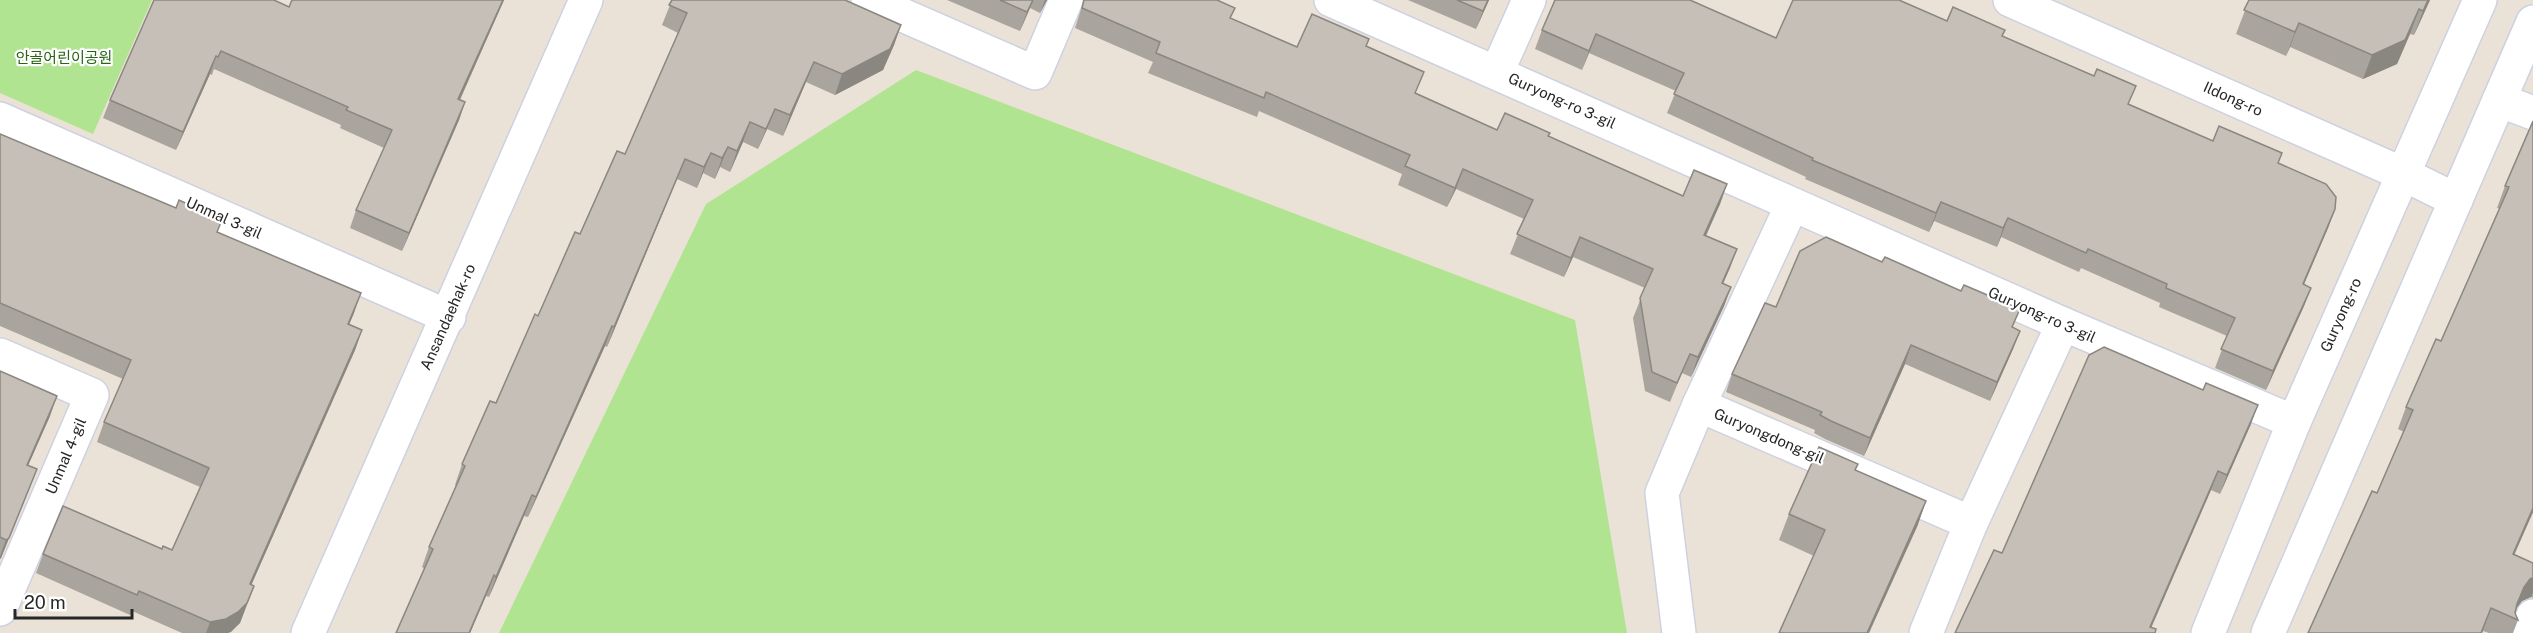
<svg xmlns="http://www.w3.org/2000/svg" width="2533" height="633" viewBox="0 0 2533 633" font-family="'Public Sans','Noto Sans KR',sans-serif">
	<rect width="100%" height="100%" fill="#ebe2d7"/>
	<g fill="#b1e491">
		<polygon points="0,0 152,0 93,134 0,93"/>
		<polygon points="916,70 1575,320 1627,633 499,633 706,204"/>
	</g>
	<g fill="none" stroke-linecap="round" stroke-linejoin="round">
		<defs>
			<g id="minor">
				<polyline points="868,0 1035,73 1066,0"/>
				<polyline points="1331,0 2063,324 2294,422"/>
				<polyline points="2010,0 2403,174 2456,200"/>
				<polyline points="1497,72 1529,0"/>
				<polyline points="2499,100 2533,113"/>
				<polyline points="0,119 449,317"/>
				<polyline points="0,355 92,395 0,609"/>
				<polyline points="1699,405 1971,523"/>
				<polyline points="308,633 586,0"/>
				<polyline points="1679,633 1662,493 1699,405 1792,205"/>
				<polyline points="1926,633 1971,523 2063,324"/>
				<polyline points="2208,633 2294,422 2480,0"/>
				<polyline points="2268,633 2533,22"/>
				<polyline points="2526,633 2533,616"/>
			</g>
		</defs>
		<use href="#minor" stroke="#cdd1e1" stroke-width="36"/>
		<use href="#minor" stroke="#fff" stroke-width="33"/>
	</g>
	<g fill="#a9a49d">
		<polygon points="292,0 504,0 460,100 465,102 459,120 402,251 350,228 356,210 384,148 340,128 341,125 214,69 212,75 210,74 176,150 103,118 110,100 289,7"/>
		<polygon points="672,0 901,25 894,45 883,70 835,95 806,82 783,136 767,129 758,149 743,142 730,172 720,167 715,179 703,173 697,188 677,179 607,347 605,346 528,517 524,516 489,597 486,596 470,633 396,633 425,569 422,567 429,547 457,486 455,485 462,464 496,403 538,316 580,234 625,154 678,33 662,25"/>
		<polygon points="947,0 1047,0 1040,13 1030,8 1020,31"/>
		<polygon points="1084,0 1231,19 1297,47 1366,46 1416,93 1497,130 1549,136 1683,196 1727,184 1720,204 1706,236 1737,249 1723,283 1731,287 1724,306 1691,377 1682,373 1670,402 1645,391 1633,318 1645,288 1573,257 1564,277 1510,254 1524,219 1456,189 1447,207 1398,185 1402,174 1259,111 1257,117 1148,73 1153,62 1075,28"/>
		<polygon points="1408,0 1489,0 1476,29"/>
		<polygon points="2249,0 2430,0 2414,35 2410,34 2397,64 2363,79 2290,47 2286,56 2236,34"/>
		<polygon points="1947,21 2003,36 2129,105 2213,141 2278,164 2335,209 2328,228 2304,284 2311,288 2304,306 2266,390 2215,368 2227,336 2159,307 2160,303 2081,268 2079,272 2001,237 1997,247 1934,221 1929,232 1805,179 1806,177 1667,113 1676,91 1589,53 1582,70 1535,49 1542,30 1776,38"/>
		<polygon points="2533,121 2533,512 2514,554 2533,563 2533,598 2531,597 2522,601 2516,608 2515,613 2518,620 2513,633 2489,633 2483,631 2482,633 2308,633 2377,493 2404,432 2398,429 2406,407 2441,341 2500,209 2497,208 2505,186"/>
		<polygon points="0,134 217,232 354,313 349,324 362,330 355,350 251,585 254,586 240,623 228,633 182,633 132,611 130,615 36,573 43,554 162,549 172,550 200,487 97,442 104,422 123,379 0,326"/>
		<polygon points="1776,307 2013,328 2020,331 2013,349 1990,401 1905,364 1864,456 1825,439 1814,433 1815,430 1726,392 1732,374"/>
		<polygon points="0,371 50,416 28,465 37,469 1,558 0,559"/>
		<polygon points="2251,424 2220,494 2211,490 2151,627 2002,553"/>
		<polygon points="1856,470 1926,501 1917,527 1814,556 1779,540 1789,514"/>
	</g>
	<g fill="#8a8680">
		<polygon points="503,0 504,0 452,117 458,99"/>
		<polygon points="1033,0 1030,8 1020,31 1027,12"/>
		<polygon points="1045,0 1047,0 1040,13"/>
		<polygon points="1488,0 1489,0 1476,29 1483,11"/>
		<polygon points="2428,0 2430,0 2414,35 2423,11"/>
		<polygon points="2419,9 2410,34 2397,64 2363,79 2372,55"/>
		<polygon points="2299,23 2290,47 2286,56 2295,32"/>
		<polygon points="901,25 894,45 883,70 835,95 842,74"/>
		<polygon points="1596,34 1589,53 1582,70 1589,51"/>
		<polygon points="216,56 210,74 176,150 183,132"/>
		<polygon points="814,62 806,82 783,136 790,115"/>
		<polygon points="465,102 459,120 402,251 409,233"/>
		<polygon points="775,109 767,129 758,149 766,129"/>
		<polygon points="750,122 743,142 730,172 737,151"/>
		<polygon points="728,147 720,167 715,179 722,158"/>
		<polygon points="711,153 697,188 704,167"/>
		<polygon points="685,159 677,179 607,347 614,327"/>
		<polygon points="1463,169 1456,189 1447,207"/>
		<polygon points="1727,184 1720,204 1697,255 1704,235"/>
		<polygon points="1941,202 1934,221 1929,232 1936,213"/>
		<polygon points="2335,209 2328,228 2296,303 2303,284"/>
		<polygon points="2008,218 2001,237 1997,247 2003,228"/>
		<polygon points="1580,237 1573,257 1564,277 1571,258"/>
		<polygon points="1737,249 1730,268 1715,302 1722,283"/>
		<polygon points="1731,287 1724,306 1691,377 1698,357"/>
		<polygon points="2311,288 2304,306 2266,390 2273,371"/>
		<polygon points="361,293 354,313 341,344 348,324"/>
		<polygon points="612,326 605,346 528,517 536,497"/>
		<polygon points="362,330 355,350 243,604 250,584"/>
		<polygon points="2020,331 2013,349 1990,401 1997,382"/>
		<polygon points="1911,345 1905,364 1864,456 1870,438"/>
		<polygon points="57,396 50,416 20,484 27,465"/>
		<polygon points="2258,405 2251,424 2220,494 2227,475"/>
		<polygon points="37,469 1,558 0,559 0,556 6,540"/>
		<polygon points="2218,471 2211,490 2149,633 2148,633"/>
		<polygon points="532,495 524,516 489,597 496,577"/>
		<polygon points="1926,501 1917,527 1869,633 1867,633"/>
		<polygon points="2533,508 2533,512 2505,576 2513,554"/>
		<polygon points="494,575 486,596 470,633 469,633"/>
		<polygon points="2533,578 2533,592 2531,597 2522,601 2516,609 2512,617 2524,587 2530,579"/>
		<polygon points="254,586 240,623 231,632 228,633 206,633 210,622"/>
		<polygon points="2491,608 2482,633 2481,633"/>
	</g>
	<g fill="#c5bfb7" stroke="#8a8680" stroke-width="1.5">
		<polygon points="154,0 274,0 289,7 292,0 503,0 458,99 465,102 409,233 356,210 392,130 346,110 348,107 221,51 218,57 216,56 183,132 110,100"/>
		<polygon points="672,0 845,0 901,25 890,49 842,74 814,62 790,115 775,109 766,129 750,122 737,151 728,147 722,158 711,153 704,167 685,159 614,327 612,326 536,497 532,495 496,577 494,575 469,633 396,633 433,549 429,547 465,466 462,464 490,401 496,403 535,314 538,316 575,232 580,234 617,151 625,154 687,13 669,5"/>
		<polygon points="1000,0 1033,0 1027,12"/>
		<polygon points="1084,0 1217,0 1235,8 1230,18 1297,47 1312,14 1369,39 1366,46 1424,72 1415,93 1497,130 1505,113 1550,133 1548,136 1683,196 1694,170 1727,184 1704,235 1737,249 1722,283 1731,287 1698,357 1690,354 1677,383 1652,372 1640,298 1653,269 1580,237 1571,258 1517,234 1533,200 1463,169 1455,188 1405,166 1410,155 1266,92 1264,98 1156,53 1160,42 1082,8"/>
		<polygon points="1457,0 1488,0 1483,11"/>
		<polygon points="1555,0 1690,0 1776,38 1793,0 1899,0 1947,21 1953,7 2005,30 2002,36 2094,76 2097,69 2136,86 2128,104 2213,141 2219,126 2282,153 2278,163 2326,184 2336,197 2335,209 2303,284 2311,288 2273,371 2221,349 2235,318 2166,288 2167,284 2088,249 2086,253 2008,218 2003,228 1941,202 1936,213 1812,160 1813,158 1674,94 1684,73 1596,34 1589,51 1542,30"/>
		<polygon points="2249,0 2428,0 2423,11 2419,9 2405,40 2372,55 2299,23 2295,32 2244,10"/>
		<polygon points="2533,121 2533,508 2513,554 2533,563 2533,578 2530,579 2524,587 2517,604 2515,613 2518,620 2491,608 2481,633 2308,633 2372,491 2377,493 2413,410 2406,407 2436,339 2441,341 2472,271 2509,187 2505,186"/>
		<polygon points="0,134 176,208 179,200 222,220 217,232 361,293 348,324 362,330 250,584 254,586 247,603 238,612 226,619 210,622 139,591 137,595 43,554 63,506 162,549 163,546 172,550 209,468 104,422 131,360 0,303"/>
		<polygon points="1826,237 1882,262 1885,257 1961,291 1964,285 2020,309 2012,327 2020,331 1997,382 1911,345 1870,438 1831,421 1820,415 1822,412 1732,374 1765,303 1776,307 1800,251"/>
		<polygon points="2104,347 2203,390 2206,383 2258,405 2227,475 2218,471 2150,627 2156,629 2155,633 1955,633 1994,550 2002,553 2089,355"/>
		<polygon points="0,371 57,396 27,465 37,469 9,538 6,540 0,537"/>
		<polygon points="1819,447 1858,464 1855,470 1926,501 1867,633 1779,633 1825,530 1789,514"/>
	</g>
	<g text-anchor="middle" stroke-width="4.5" stroke-linejoin="round" paint-order="stroke">
		<g font-size="15" fill="#2a6516" stroke="#fff">
			<text x="64" y="63">안골어린이공원</text>
		</g>
		<g font-size="15" fill="#272727" stroke="#fff">
			<text transform="translate(2233 99) rotate(24)" y="5">Ildong-ro</text>
			<text transform="translate(1562 101) rotate(24)" y="5">Guryong-ro 3-gil</text>
			<text transform="translate(224 218) rotate(24)" y="5">Unmal 3-gil</text>
			<text transform="translate(2042 315) rotate(24)" y="5">Guryong-ro 3-gil</text>
			<text transform="translate(2341 315) rotate(-66)" y="5">Guryong-ro</text>
			<text transform="translate(448 317) rotate(-66)" y="5">Ansandaehak-ro</text>
			<text transform="translate(1769 436) rotate(23)" y="5">Guryongdong-gil</text>
			<text transform="translate(66 456) rotate(-67)" y="5">Unmal 4-gil</text>
		</g>
	</g>
	<path d="M15 609v9h117v-9" fill="none" stroke="#272727" stroke-width="3"/>
	<text x="24" y="609" font-size="18" fill="#272727" stroke="#ffffff" stroke-width="4.5" paint-order="stroke">20 m</text>
</svg>
